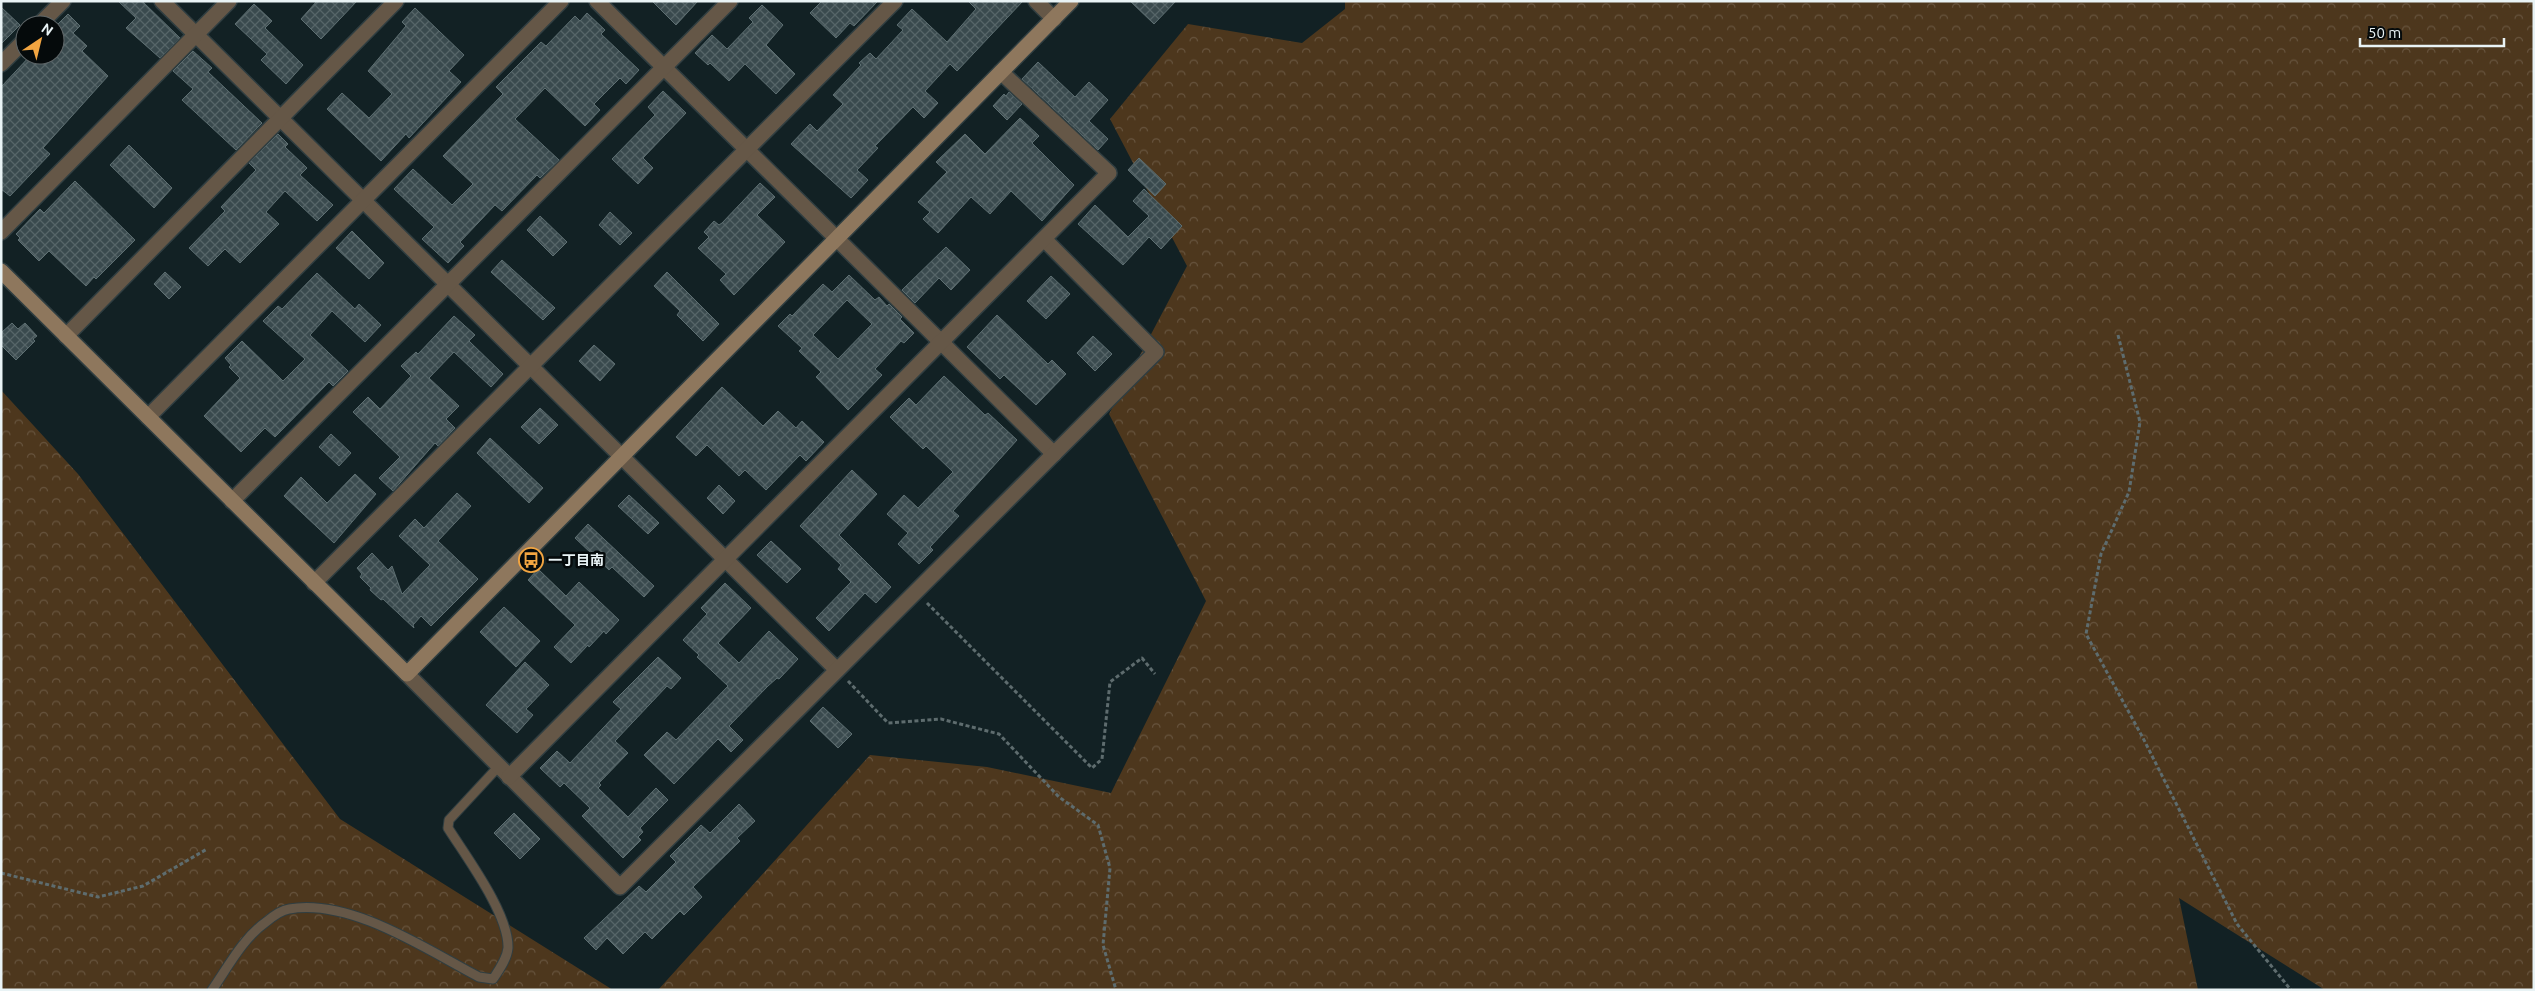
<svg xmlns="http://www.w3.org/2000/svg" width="2535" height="991" viewBox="0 0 2535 991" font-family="Ubuntu,'Noto Sans JP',sans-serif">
	<defs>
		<pattern id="forest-crowns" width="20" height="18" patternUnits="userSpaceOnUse" patternTransform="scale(1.25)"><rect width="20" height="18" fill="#4d371d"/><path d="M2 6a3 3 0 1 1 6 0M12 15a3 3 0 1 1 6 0" fill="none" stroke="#67543e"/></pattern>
		<pattern id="building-cross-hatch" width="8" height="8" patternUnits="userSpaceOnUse" patternTransform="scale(1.25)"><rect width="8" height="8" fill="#3a4a4e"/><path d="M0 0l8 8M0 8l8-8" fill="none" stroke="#566568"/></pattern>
	</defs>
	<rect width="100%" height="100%" fill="#122124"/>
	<g fill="url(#forest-crowns)">
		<polygon points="1345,1 2534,1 2534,990 2325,990 2179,898 2198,990 658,990 870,755 987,767 1111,793 1206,601 1109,414 1187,266 1110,119 1188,24 1302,43 1345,9"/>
		<polygon points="1,390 78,474 340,819 613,990 1,990"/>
	</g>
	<g fill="url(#building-cross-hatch)" stroke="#5e6f72" fill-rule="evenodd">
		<polygon points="118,1 142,1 180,38 160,58 126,28 136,18"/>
		<polygon points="317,1 357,1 321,39 301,19"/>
		<polygon points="652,1 698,1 676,25"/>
		<polygon points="822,1 878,1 854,26 850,23 836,38 810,13"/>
		<polygon points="968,1 1023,1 957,71 950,64 925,91 938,103 924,118 913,107 875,146 878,148 857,170 868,180 851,198 791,144 810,124 817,131 843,104 833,95 861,65 859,63 870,53 876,59 903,30 897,25 912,9 947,42 976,9"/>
		<polygon points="1130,1 1176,1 1154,24"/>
		<polygon points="254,4 272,21 265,28 303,65 286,84 261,60 267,54 235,24"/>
		<polygon points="762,5 783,25 766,45 795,74 776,94 745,64 729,81 710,63 708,65 695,53 712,35 727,49 753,22 749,18"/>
		<polygon points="1,7 20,25 1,44"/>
		<polygon points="415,8 464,55 449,71 461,82 409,138 406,134 381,161 327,109 342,93 369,118 392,94 368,71 406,26 402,22"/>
		<polygon points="587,13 605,30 601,34 639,70 626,84 620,78 594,104 600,110 585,126 545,88 515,119 559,160 540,178 537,175 502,211 495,205 460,242 464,246 448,263 422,239 434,227 394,189 413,169 452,205 473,184 443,156 503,94 496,87 541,42 546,46 575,16 580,21"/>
		<polygon points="68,14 80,26 73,33 87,46 82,51 108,76 43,148 50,154 10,196 1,189 1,87 31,55 55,55 55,27"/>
		<polygon points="193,51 212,68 208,72 262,123 236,150 182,100 193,89 173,71"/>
		<polygon points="1038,62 1075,97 1089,82 1108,100 1089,121 1108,139 1098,150 1022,79"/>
		<polygon points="663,91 686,113 643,158 653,168 638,184 612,159 655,115 648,107"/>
		<polygon points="1009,92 1022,104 1007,120 993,106 1004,94 1006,96"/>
		<polygon points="1020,118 1039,136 1032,143 1074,185 1042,221 1011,191 990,214 971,197 938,233 923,219 930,212 918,202 947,172 936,162 965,134 985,154"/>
		<polygon points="278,134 288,144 285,147 307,168 300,175 333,205 317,221 285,191 266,212 279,224 240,263 225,249 208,266 189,248 225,211 221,207 256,170 249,163"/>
		<polygon points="129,145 172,188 154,208 110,165"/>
		<polygon points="1139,158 1166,184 1155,196 1128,170"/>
		<polygon points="75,181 135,240 96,279 94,277 86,286 49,251 39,261 18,240 20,238 16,234 40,209 44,213"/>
		<polygon points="760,183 775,197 757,215 785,242 734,295 720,280 726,274 698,248 709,237 704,232 714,221 719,225 722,223"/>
		<polygon points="1144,189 1182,226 1161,249 1149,237 1123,265 1078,224 1095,205 1128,237 1149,216 1133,201"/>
		<polygon points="610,212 632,233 620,245 599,225"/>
		<polygon points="540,216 567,242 553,256 527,230"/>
		<polygon points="352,231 384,263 369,279 336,248"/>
		<polygon points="946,247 970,270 951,290 939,278 915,303 902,290"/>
		<polygon points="502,260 555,308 543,320 491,272"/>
		<polygon points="165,272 181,287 169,299 154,284"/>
		<polygon points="667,272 719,324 703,341 677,315 680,311 654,286"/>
		<polygon points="317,273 355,309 359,304 381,325 365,342 332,311 310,335 348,371 333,386 329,382 275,437 265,428 241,452 204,416 240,378 229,367 231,365 225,358 242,341 283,381 305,359 263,321 278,306 282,309"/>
		<path d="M 849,275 L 875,300 L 879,297 L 887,306 L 889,304 L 902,317 L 900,319 L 914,333 L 904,343 L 901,341 L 875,369 L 882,375 L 848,410 L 816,377 L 821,372 L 799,351 L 802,348 L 778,326 L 790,314 L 792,316 L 823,284 L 832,292 ZM 847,300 L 872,324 L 838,359 L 813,335 Z"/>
		<polygon points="1051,276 1070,294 1046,319 1027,301"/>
		<polygon points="997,315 1048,364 1052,360 1066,374 1036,405 1004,375 1000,379 967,347"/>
		<polygon points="454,316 475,335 469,341 503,374 491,387 454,352 429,378 459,406 446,419 455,428 438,446 435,443 393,491 379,478 400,457 353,412 368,397 380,409 411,376 401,366 416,352 418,354"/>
		<polygon points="12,323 18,329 25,323 37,336 33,339 35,341 16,360 1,345 1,333"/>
		<polygon points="1093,336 1112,354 1095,371 1077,353"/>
		<polygon points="594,345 615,364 600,381 579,361"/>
		<polygon points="944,376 985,415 988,413 1017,440 953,511 959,516 930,547 933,550 919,564 898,544 908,533 887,514 904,495 918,508 953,472 926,446 923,449 890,417 909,398 916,405"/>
		<polygon points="722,387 763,426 778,411 796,428 802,421 824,442 806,461 800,455 766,490 745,470 739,476 707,445 696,456 676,437"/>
		<polygon points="540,408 558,425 539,444 521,427"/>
		<polygon points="331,434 351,453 339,466 319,447"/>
		<polygon points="490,438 543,488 529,503 477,453"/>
		<polygon points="852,470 877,494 839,535 891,587 876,603 865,593 829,631 816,618 851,582 838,569 841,565 800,526"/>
		<polygon points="355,474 376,494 334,543 284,496 301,477 327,503"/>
		<polygon points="719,485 735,501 723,514 707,498"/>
		<polygon points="457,493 471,506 438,541 478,579 431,626 421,616 413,625 414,628 383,599 381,600 370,590 371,588 360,577 362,574 357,568 372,553 388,570 392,566 402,594 430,565 399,536 415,519 424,528"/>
		<polygon points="629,495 659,523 648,534 618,506"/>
		<polygon points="588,524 654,586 644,597 612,567 609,570 575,538"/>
		<polygon points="771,541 801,569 787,583 757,555"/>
		<polygon points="538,569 566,596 579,582 619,620 606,634 604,631 589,647 588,645 571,663 554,647 575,625 528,580"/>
		<polygon points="725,583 751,608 718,643 739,663 769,631 798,659 779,679 777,678 768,686 729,726 743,740 731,752 718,739 674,784 644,755 667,732 676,740 728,686 697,657 699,655 683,640 707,614 701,608"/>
		<polygon points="504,607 540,641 516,667 480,632"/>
		<polygon points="658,657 681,678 671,689 667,686 615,741 628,753 599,783 601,785 598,788 628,817 656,788 668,800 640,828 643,832 638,837 641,840 623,858 582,816 590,808 564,783 560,787 540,768 557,751 570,763 621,709 613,702"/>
		<polygon points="525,662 549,685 526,709 533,715 517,733 486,705"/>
		<polygon points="823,707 852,734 838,748 810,721"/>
		<polygon points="739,804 755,821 737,838 740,841 693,887 702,897 684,915 680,911 652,939 645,932 623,954 607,938 596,950 584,938 639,886 646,892 676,862 670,856 701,825 710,833"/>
		<polygon points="514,813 540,839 520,859 494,833"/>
	</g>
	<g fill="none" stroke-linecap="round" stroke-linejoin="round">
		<defs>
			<path id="lane" d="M 212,990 C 228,967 243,938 266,922 C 272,917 282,910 289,909 C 351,898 427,950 479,977 L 493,979 C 499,970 507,959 508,948 C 509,914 467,858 448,828 L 449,820 L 499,766"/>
			<g id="street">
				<polyline points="162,1 837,670"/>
				<polyline points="597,1 1054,454"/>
				<polyline points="1036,1 1054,19"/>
				<polyline points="39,25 63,1"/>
				<polyline points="1,64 25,40"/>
				<polyline points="1,232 229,1"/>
				<polyline points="66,336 396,1"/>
				<polyline points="148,417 561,1"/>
				<polyline points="232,501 730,1"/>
				<polyline points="314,583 895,1"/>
				<polyline points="407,674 620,887 1156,352 1044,239"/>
				<polyline points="509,777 1109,173 1001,72"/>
			</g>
			<polyline id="secondary" points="1,271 407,674 1071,1"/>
		</defs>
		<use href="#lane" stroke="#303e41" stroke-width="11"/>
		<use href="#street" stroke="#303e41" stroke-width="18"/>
		<use href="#secondary" stroke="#303e41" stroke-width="18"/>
		<g stroke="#5e6c6e" stroke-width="3" stroke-dasharray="4 2.5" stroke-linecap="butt">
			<polyline points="2118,335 2140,422 2129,492 2101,554 2086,634 2143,738 2237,924 2291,990"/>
			<polyline points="927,603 1092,768 1102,759 1110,682 1142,658 1155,674"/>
			<polyline points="848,681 888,723 941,719 999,734 1059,797 1098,825 1110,868 1103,945 1116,990"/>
			<polyline points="1,873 98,897 143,886 207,849"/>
		</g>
		<use href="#lane" stroke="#655747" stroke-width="9"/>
		<use href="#street" stroke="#655747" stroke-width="15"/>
		<use href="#secondary" stroke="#8e775d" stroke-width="15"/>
	</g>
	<defs>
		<symbol id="bus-ring" viewBox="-11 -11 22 22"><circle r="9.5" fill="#050a0b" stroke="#f2a541" stroke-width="1.5"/><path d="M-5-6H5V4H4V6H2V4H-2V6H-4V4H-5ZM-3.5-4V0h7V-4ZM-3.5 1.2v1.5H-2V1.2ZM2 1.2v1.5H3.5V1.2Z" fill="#f2a541"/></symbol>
	</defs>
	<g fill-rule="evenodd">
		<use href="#bus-ring" x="517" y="546" width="28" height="28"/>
	</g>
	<g text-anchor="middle" stroke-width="5" stroke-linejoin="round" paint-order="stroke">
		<g font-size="14" font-weight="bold" fill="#e9f3f5" stroke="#050a0b" text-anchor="start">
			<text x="548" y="565">一丁目南</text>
		</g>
	</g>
	<rect width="2535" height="991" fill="none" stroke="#e9f3f5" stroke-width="5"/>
	<g transform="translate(40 40) rotate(35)"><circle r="24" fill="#050a0b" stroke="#606769"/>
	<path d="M0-4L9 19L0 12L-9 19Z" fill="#f2a541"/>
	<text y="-8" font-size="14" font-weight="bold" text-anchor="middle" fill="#e9f3f5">N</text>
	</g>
	<path d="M2360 38v8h144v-8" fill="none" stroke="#e9f3f5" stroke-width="2.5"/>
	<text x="2368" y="38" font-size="15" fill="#e9f3f5" stroke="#050a0b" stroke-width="4" paint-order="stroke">50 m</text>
</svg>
